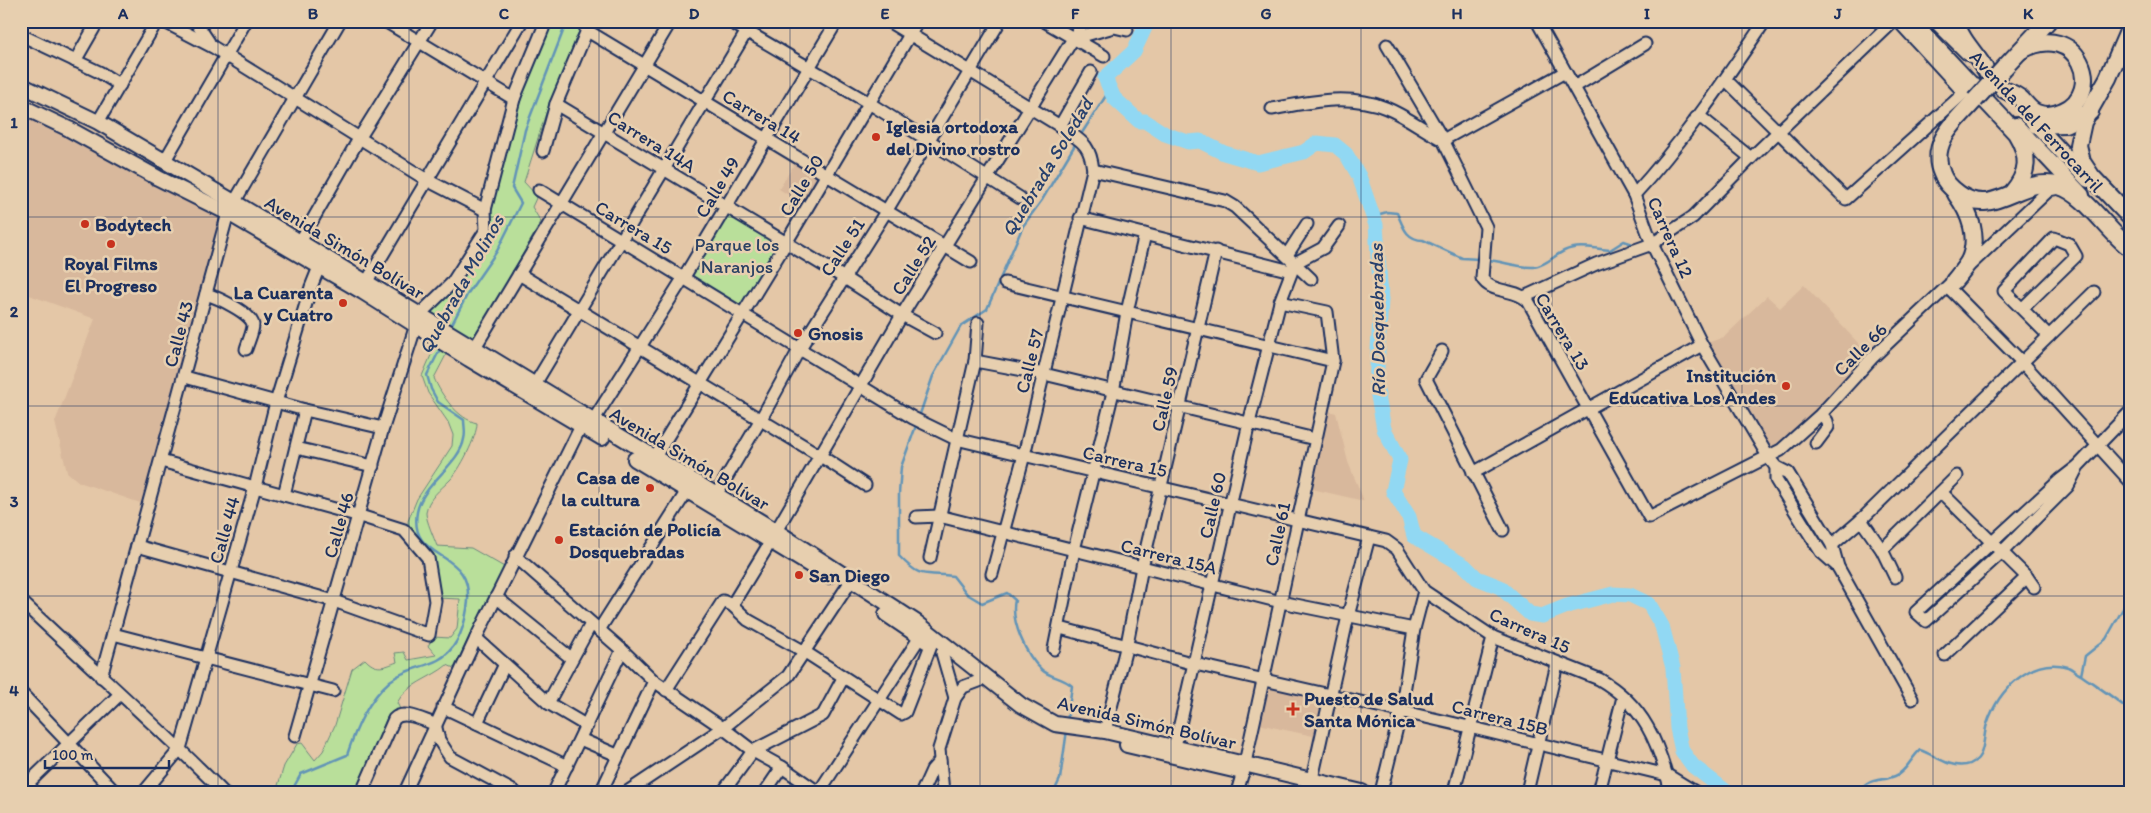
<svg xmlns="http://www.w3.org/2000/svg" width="2151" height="813" viewBox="0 0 2151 813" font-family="Itim,sans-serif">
	<rect width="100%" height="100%" fill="#e4c7a7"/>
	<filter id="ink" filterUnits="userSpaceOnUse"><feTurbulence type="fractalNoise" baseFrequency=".02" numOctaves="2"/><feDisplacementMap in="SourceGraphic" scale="10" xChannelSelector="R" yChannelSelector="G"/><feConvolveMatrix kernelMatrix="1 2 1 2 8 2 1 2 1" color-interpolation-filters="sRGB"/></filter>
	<g filter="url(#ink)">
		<g fill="#d8b89c">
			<polygon points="21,106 228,213 149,506 79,482 67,472 55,422 95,319 21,292"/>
			<polygon points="798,158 826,176 808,207 779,189"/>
			<polygon points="1804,285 1872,358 1769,458 1702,345 1724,337 1767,296 1780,308"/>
			<polygon points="1329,411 1336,413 1348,462 1364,501 1312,489"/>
			<polygon points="1264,680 1332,695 1322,738 1254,723"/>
		</g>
		<g fill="#b9df9a" stroke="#6a877c">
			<polygon points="547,21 585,21 576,37 570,60 546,113 524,182 537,196 532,207 541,222 473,341 424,318 456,286 491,211 516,110"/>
			<polygon points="725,206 786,243 743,313 684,277"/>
			<path d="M 435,346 L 447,353 L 434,378 C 441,395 458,419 477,423 C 477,437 460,470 450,480 C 441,489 427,499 426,513 C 426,520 434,538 437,546 L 471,548 L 506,568 L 492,591 L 454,668 L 447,665 C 432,678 406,684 397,703 L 400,709 L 394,710 L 387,717 L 357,792 L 276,792 L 284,766 L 297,744 L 302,743 L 315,760 L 323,751 L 335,725 L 352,669 L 365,659 C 376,671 384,667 397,662 L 395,653 L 404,652 L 408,660 L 436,655 L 428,646 L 433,637 L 450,638 L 457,629 L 460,599 L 438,598 L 437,581 L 408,529 L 408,521 L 417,499 L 452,446 L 453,435 L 448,422 L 428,393 L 422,376 Z"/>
		</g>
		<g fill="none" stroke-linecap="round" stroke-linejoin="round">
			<g stroke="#6294b7" stroke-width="2.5">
				<polyline points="1080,136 1109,91"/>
				<path d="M 1373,216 L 1387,212 L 1397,213 C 1403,226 1406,240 1423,240 L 1462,258 L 1479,259"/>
				<path d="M 1487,260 C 1502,261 1519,268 1534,267 C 1547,265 1553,256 1564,251 C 1579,244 1595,249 1610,250 L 1624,241 L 1636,245"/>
				<polyline points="450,328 468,293 497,251 521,203 512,188 525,130 567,21"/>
				<polyline points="919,417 933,376 961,326 987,309 1023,226 1042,200 1076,143"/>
				<path d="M 917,423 L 901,467 L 899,494 L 899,556 C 924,582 924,571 953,576 L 967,594 L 982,603 L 1007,593 L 1015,600 C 1010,620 1026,656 1042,670 C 1051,678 1063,677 1072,686 L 1067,722"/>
				<polyline points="2081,675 2085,656 2106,639 2130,596"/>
				<path d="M 291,792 L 301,774 L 347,755 C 356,728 368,700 390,681 C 405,669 422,668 438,660 C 457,650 464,628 467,609 C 478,545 408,566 417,512 C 422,484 460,464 464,439 C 466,433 464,426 464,420 L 438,402 L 431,389 L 427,375 L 441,347"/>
				<polyline points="1054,792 1060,779 1067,730"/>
				<path d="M 1858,792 C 1872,776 1878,783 1895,776 C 1906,772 1911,758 1920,750 C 1935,755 1948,768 1966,765 C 1987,761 1982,739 1987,724 C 1998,691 2030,656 2068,667 C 2073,669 2076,673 2081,675 C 2098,687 2114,697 2130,711"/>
			</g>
			<polyline stroke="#91d8f3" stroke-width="15" points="1148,21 1134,51 1105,78 1114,98 1139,121 1145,121 1165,134 1188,142 1200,141 1224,153 1258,163 1304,152 1317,143 1335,145 1346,154 1359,176 1376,225 1381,299 1376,385 1384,429 1400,460 1393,491 1409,517 1414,536 1465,566 1477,578 1500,587 1530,614 1542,616 1567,606 1613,594 1630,595 1649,604 1662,626 1673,668 1677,728 1682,751 1693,766 1727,792"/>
			<defs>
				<g id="minor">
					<polyline points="163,21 213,47 427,180 485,210"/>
					<polyline points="195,21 209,42"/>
					<polyline points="385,21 514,99"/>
					<polyline points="729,21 869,103 1020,198"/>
					<path d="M 888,21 L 1060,126 C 1080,141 1090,142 1093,170 L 1024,455 L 992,574"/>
					<polyline points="1044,21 1104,56"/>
					<polyline points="1537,21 1634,195 1652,244 1702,345 1769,458 1776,467 1788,473 1832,545 1838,567 1912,699"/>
					<polyline points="1898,21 1964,93"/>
					<polyline points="586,30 971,262"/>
					<polyline points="21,35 99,72 120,85"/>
					<polyline points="1075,38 1114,27 1127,30"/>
					<path d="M 1387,45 L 1443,140 L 1486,227 L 1482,278 C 1491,294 1516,288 1528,301 L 1649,517 L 1781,450 L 1821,414 L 1872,358 L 2049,190 L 2059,188"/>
					<polyline points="75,61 94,28"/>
					<polyline points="1726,80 1846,199 1964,93 1976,84"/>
					<polyline points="1574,87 1645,44"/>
					<polyline points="556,104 843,277 902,315 935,333"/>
					<path d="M 1272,109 C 1310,102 1348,93 1386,108 C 1406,116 1424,130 1443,140"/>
					<polyline points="1696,118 1703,119 1751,158"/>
					<polyline points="98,122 157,21"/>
					<polyline points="1060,126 1091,72"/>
					<polyline points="1443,140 1565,72"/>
					<polyline points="543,151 556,104 591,21"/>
					<polyline points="164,162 246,21"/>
					<polyline points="1093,170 1225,201 1235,207 1311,279"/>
					<path d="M 539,190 L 913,418 L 956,439 L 1386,541 L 1397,549 L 1424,591 L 1493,637 L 1599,679 C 1644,705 1659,743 1671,792"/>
					<path d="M 1634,195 C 1683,142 1724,81 1765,21"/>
					<polyline points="1080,218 1291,271"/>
					<polyline points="300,242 360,137 432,21"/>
					<polyline points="1287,255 1307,224"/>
					<polyline points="519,274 819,455 865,485"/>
					<polyline points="367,281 522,21"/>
					<polyline points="1005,283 1333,361"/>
					<polyline points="1948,287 2022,362 2130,481"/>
					<path d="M 206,294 C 216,297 252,313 253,325 C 253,332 248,342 246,349"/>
					<polyline points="1524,297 1596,264 1652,244 1693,217 1751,158 1894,21"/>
					<polyline points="420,314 452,283 486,230 485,210 514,99 543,29"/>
					<polyline points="2049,336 2094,292"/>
					<polyline points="474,349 671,21"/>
					<polyline points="1442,351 1426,379 1503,530"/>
					<polyline points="975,361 1044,374 1315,439"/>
					<polyline points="185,377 305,410 383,428"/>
					<polyline points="535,384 753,21"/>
					<polyline points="593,421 684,277 837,21"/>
					<polyline points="1816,443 1828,427 1827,421 1821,414"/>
					<polyline points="296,448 373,466"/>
					<polyline points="650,465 786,243 918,21"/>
					<polyline points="2078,466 2068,486 2002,552 1926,621 1916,612 2060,480 2078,466 2130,412"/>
					<polyline points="1776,467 1776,480 1805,527 1821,552 1838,567"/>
					<polyline points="1473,473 1702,345"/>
					<polyline points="1941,492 2027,577 2034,587"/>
					<polyline points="284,495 305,410"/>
					<polyline points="716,495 761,419 800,348 887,210 1000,21"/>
					<polyline points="916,517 939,516 1281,602 1414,629"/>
					<polyline points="1861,520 1882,550 1895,577"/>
					<polyline points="776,531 902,315 1084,21"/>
					<polyline points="1832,545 1861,520 2049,336 2004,291 2054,238 2069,244 2076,256 2023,308"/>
					<polyline points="137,546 334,601 429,635 435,601 428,558 404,530 360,516 161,461"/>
					<polyline points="1882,550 1957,476"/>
					<polyline points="515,556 622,650 654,681 723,728 753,751 782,767 818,792"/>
					<polyline points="930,558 975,361 978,323"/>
					<polyline points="496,597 571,658"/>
					<path d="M 21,601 C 88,665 158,726 223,792"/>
					<polyline points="732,605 771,541"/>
					<polyline points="1060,628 1195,664 1469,727 1667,775 1695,792"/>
					<polyline points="599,630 692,483"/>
					<polyline points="113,634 333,691"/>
					<polyline points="476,638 548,703 587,726"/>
					<polyline points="1054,649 1074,550 1113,392 1127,312 1145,234"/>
					<polyline points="942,653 955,698"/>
					<polyline points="1945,655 2027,577"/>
					<polyline points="101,677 228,213 340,21"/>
					<polyline points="666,690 723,601 732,605 748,620 805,652 901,714 905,712 931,645"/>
					<polyline points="21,693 115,792"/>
					<polyline points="548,703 591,624"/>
					<polyline points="443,707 567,766"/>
					<polyline points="477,723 504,666"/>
					<polyline points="435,724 439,740 450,757 515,792"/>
					<polyline points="1105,731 1127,644 1142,567 1216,251"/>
					<polyline points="295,736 383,428 416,325"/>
					<polyline points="580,739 617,755"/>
					<polyline points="1173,755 1249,423 1280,302 1295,263 1323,248 1339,226"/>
					<polyline points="1245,763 1333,361 1327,312 1280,302"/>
					<polyline points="21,777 35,792"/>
					<polyline points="1312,779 1348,616 1369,537"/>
					<polyline points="21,790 119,695"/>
					<polyline points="144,792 180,749 255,487 276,402 311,287 319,267"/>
					<path d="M 362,792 L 394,719 C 404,709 424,721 435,724"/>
					<polyline points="405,792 476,638 581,426"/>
					<polyline points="554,792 622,650"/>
					<polyline points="601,792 654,681"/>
					<polyline points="627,792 723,728 788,676 847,587"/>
					<polyline points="723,792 753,751 823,715 843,678"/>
					<polyline points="765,792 782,767"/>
					<polyline points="819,792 920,637"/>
					<polyline points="922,792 932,770 940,761"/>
					<polyline points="943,792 939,749 955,698 963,687 979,681"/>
					<polyline points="1237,792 1243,772"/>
					<polyline points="1381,792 1401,711 1414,629 1424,591"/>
					<polyline points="1454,792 1493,637"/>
					<polyline points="1527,792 1557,664"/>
					<polyline points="1599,792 1623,697"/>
				</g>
				<g id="major">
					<polyline points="1936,21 1968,53"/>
					<polyline points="21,85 98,122 234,202 776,531 916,622 1021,705 1055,724 1105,731 1362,792"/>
					<polyline points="21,106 69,129 158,178 228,213 363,292 469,359 602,438"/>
					<polyline points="2031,119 2088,180"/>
					<polyline points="2016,125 2082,195"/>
					<polyline points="635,459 828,576"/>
					<polyline points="886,614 926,641"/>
					<polyline points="1127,745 1242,772"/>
				</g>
				<g id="highway">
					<path d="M 1911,21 L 2016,133 C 2030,156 2029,173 2012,193"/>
					<path d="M 1956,21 C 1960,41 1979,56 1988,74"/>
					<polyline points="2130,27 2108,78 2083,122 2078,145 2082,162 2092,177 2130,217"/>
					<polyline points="2004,68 2048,21"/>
					<path d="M 2003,89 C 2008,92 2015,94 2020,98 C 2025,102 2030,111 2037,113 C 2045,116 2055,115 2063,111 C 2106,92 2078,19 2022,50"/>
					<path d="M 1975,100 C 1957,120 1928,143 1942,174 C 1945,183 1952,189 1959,194 C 1994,220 2022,174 2059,186 C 2086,194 2107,231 2130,248"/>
					<polyline points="2036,125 2065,124 2090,112"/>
					<path d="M 1954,281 C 1959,275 1965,268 1969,261 C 1980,238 1970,213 1956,194"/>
				</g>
			</defs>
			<use href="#minor" stroke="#1b2f5e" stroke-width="15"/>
			<use href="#major" stroke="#1b2f5e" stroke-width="18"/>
			<use href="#highway" stroke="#1b2f5e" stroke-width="20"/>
			<use href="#minor" stroke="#e7cfaf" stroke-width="11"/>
			<use href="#major" stroke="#e7cfaf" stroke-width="14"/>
			<use href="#highway" stroke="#e7cfaf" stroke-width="16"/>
			<defs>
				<polyline id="highway-bridge" points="1975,100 2004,68"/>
			</defs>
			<use href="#highway-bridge" stroke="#1b2f5e" stroke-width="20" stroke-linecap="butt"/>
			<use href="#highway-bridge" stroke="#e7cfaf" stroke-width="16"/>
		</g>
	</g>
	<path fill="none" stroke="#1b2f5e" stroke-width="1" stroke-opacity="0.55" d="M 218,21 L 218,792M 409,21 L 409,792M 599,21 L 599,792M 790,21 L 790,792M 980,21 L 980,792M 1171,21 L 1171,792M 1361,21 L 1361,792M 1552,21 L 1552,792M 1742,21 L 1742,792M 1933,21 L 1933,792M 21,217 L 2130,217M 21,406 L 2130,406M 21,596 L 2130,596"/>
	<g fill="#c8321e" stroke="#e7cfaf" stroke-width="2">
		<circle cx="876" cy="137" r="5"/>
		<circle cx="85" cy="224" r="5"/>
		<circle cx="111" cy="244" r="5"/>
		<circle cx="343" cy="303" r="5"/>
		<circle cx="798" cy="333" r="5"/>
		<circle cx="1786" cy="386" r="5"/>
		<circle cx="650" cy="488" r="5"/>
		<circle cx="559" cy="540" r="5"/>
		<circle cx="799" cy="575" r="5"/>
		<path d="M1290.5 701.5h5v5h5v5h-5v5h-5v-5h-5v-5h5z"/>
	</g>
	<g text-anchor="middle" stroke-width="5" stroke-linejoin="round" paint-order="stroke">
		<g font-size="19" fill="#1b2f5e" stroke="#e7cfaf">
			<text transform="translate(762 116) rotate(31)" y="7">Carrera 14</text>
			<text transform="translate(2037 121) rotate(47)" y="7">Avenida del Ferrocarril</text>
			<text transform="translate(652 141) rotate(32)" y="7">Carrera 14A</text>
			<text transform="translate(801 185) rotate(-59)" y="7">Calle 50</text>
			<text transform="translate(717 187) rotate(-59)" y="7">Calle 49</text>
			<text transform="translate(634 227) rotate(31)" y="7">Carrera 15</text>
			<text transform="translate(1671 237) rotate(66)" y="7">Carrera 12</text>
			<text transform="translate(345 247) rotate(31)" y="7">Avenida Simón Bolívar</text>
			<text transform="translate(842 247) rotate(-57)" y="7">Calle 51</text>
			<text transform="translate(913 265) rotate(-58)" y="7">Calle 52</text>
			<text transform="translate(1563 331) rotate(59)" y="7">Carrera 13</text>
			<text transform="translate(178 334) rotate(-75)" y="7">Calle 43</text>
			<text transform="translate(1860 349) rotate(-45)" y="7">Calle 66</text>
			<text transform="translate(1029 361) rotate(-76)" y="7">Calle 57</text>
			<text transform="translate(1164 399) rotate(-77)" y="7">Calle 59</text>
			<text transform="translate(690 458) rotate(31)" y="7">Avenida Simón Bolívar</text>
			<text transform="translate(1125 461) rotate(13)" y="7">Carrera 15</text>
			<text transform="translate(1212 505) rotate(-77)" y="7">Calle 60</text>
			<text transform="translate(338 525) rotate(-74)" y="7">Calle 46</text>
			<text transform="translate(224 530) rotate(-74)" y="7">Calle 44</text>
			<text transform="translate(1277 534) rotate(-78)" y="7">Calle 61</text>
			<text transform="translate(1169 556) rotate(14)" y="7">Carrera 15A</text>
			<text transform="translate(1530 630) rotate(24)" y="7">Carrera 15</text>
			<text transform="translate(1500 717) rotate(14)" y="7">Carrera 15B</text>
			<text transform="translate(1147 722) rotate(13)" y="7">Avenida Simón Bolívar</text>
		</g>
		<g font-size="19" font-weight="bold" fill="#1b2f5e" stroke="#e7cfaf" text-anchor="start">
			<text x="886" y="133">Iglesia ortodoxa<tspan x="886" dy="22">del Divino rostro</tspan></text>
			<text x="95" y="231">Bodytech</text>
			<text x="111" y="270" text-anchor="middle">Royal Films<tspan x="111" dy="22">El Progreso</tspan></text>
			<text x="333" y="299" text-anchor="end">La Cuarenta<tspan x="333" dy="22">y Cuatro</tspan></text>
			<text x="808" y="340">Gnosis</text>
			<text x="1776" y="382" text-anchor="end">Institución<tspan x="1776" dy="22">Educativa Los Andes</tspan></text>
			<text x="640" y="484" text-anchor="end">Casa de<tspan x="640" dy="22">la cultura</tspan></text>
			<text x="569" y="536">Estación de Policía<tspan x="569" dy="22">Dosquebradas</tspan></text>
			<text x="809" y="582">San Diego</text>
			<text x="1304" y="705">Puesto de Salud<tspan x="1304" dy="22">Santa Mónica</tspan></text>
		</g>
		<g font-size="19" fill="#2b4164" stroke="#e7cfaf">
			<text x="737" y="251">Parque los<tspan x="737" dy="22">Naranjos</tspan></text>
		</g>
		<g font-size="20" font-style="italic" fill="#27406d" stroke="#e7cfaf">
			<text transform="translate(1047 167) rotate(-59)" y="7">Quebrada Soledad</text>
			<text transform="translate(461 284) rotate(-61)" y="7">Quebrada Molinos</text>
			<text transform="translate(1377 320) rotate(-91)" y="7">Río Dosquebradas</text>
		</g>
	</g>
	<rect width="2151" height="813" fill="none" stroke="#e7cfaf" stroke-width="55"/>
	<path d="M45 760v8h124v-8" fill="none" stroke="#1b2f5e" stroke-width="2.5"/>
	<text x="52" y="760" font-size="15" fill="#1b2f5e" stroke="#e7cfaf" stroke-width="4" paint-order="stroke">100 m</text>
	<rect x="28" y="28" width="2096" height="758" fill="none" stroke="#1b2f5e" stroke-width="2"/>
	<g font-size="16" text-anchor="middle" font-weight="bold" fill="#1b2f5e">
		<text x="123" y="19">A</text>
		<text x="313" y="19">B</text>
		<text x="504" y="19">C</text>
		<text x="694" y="19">D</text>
		<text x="885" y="19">E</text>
		<text x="1075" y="19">F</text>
		<text x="1266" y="19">G</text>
		<text x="1457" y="19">H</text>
		<text x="1647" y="19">I</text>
		<text x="1838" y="19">J</text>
		<text x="2028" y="19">K</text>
		<text x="14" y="128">1</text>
		<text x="14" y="317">2</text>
		<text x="14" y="507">3</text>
		<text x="14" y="696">4</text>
	</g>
</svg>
